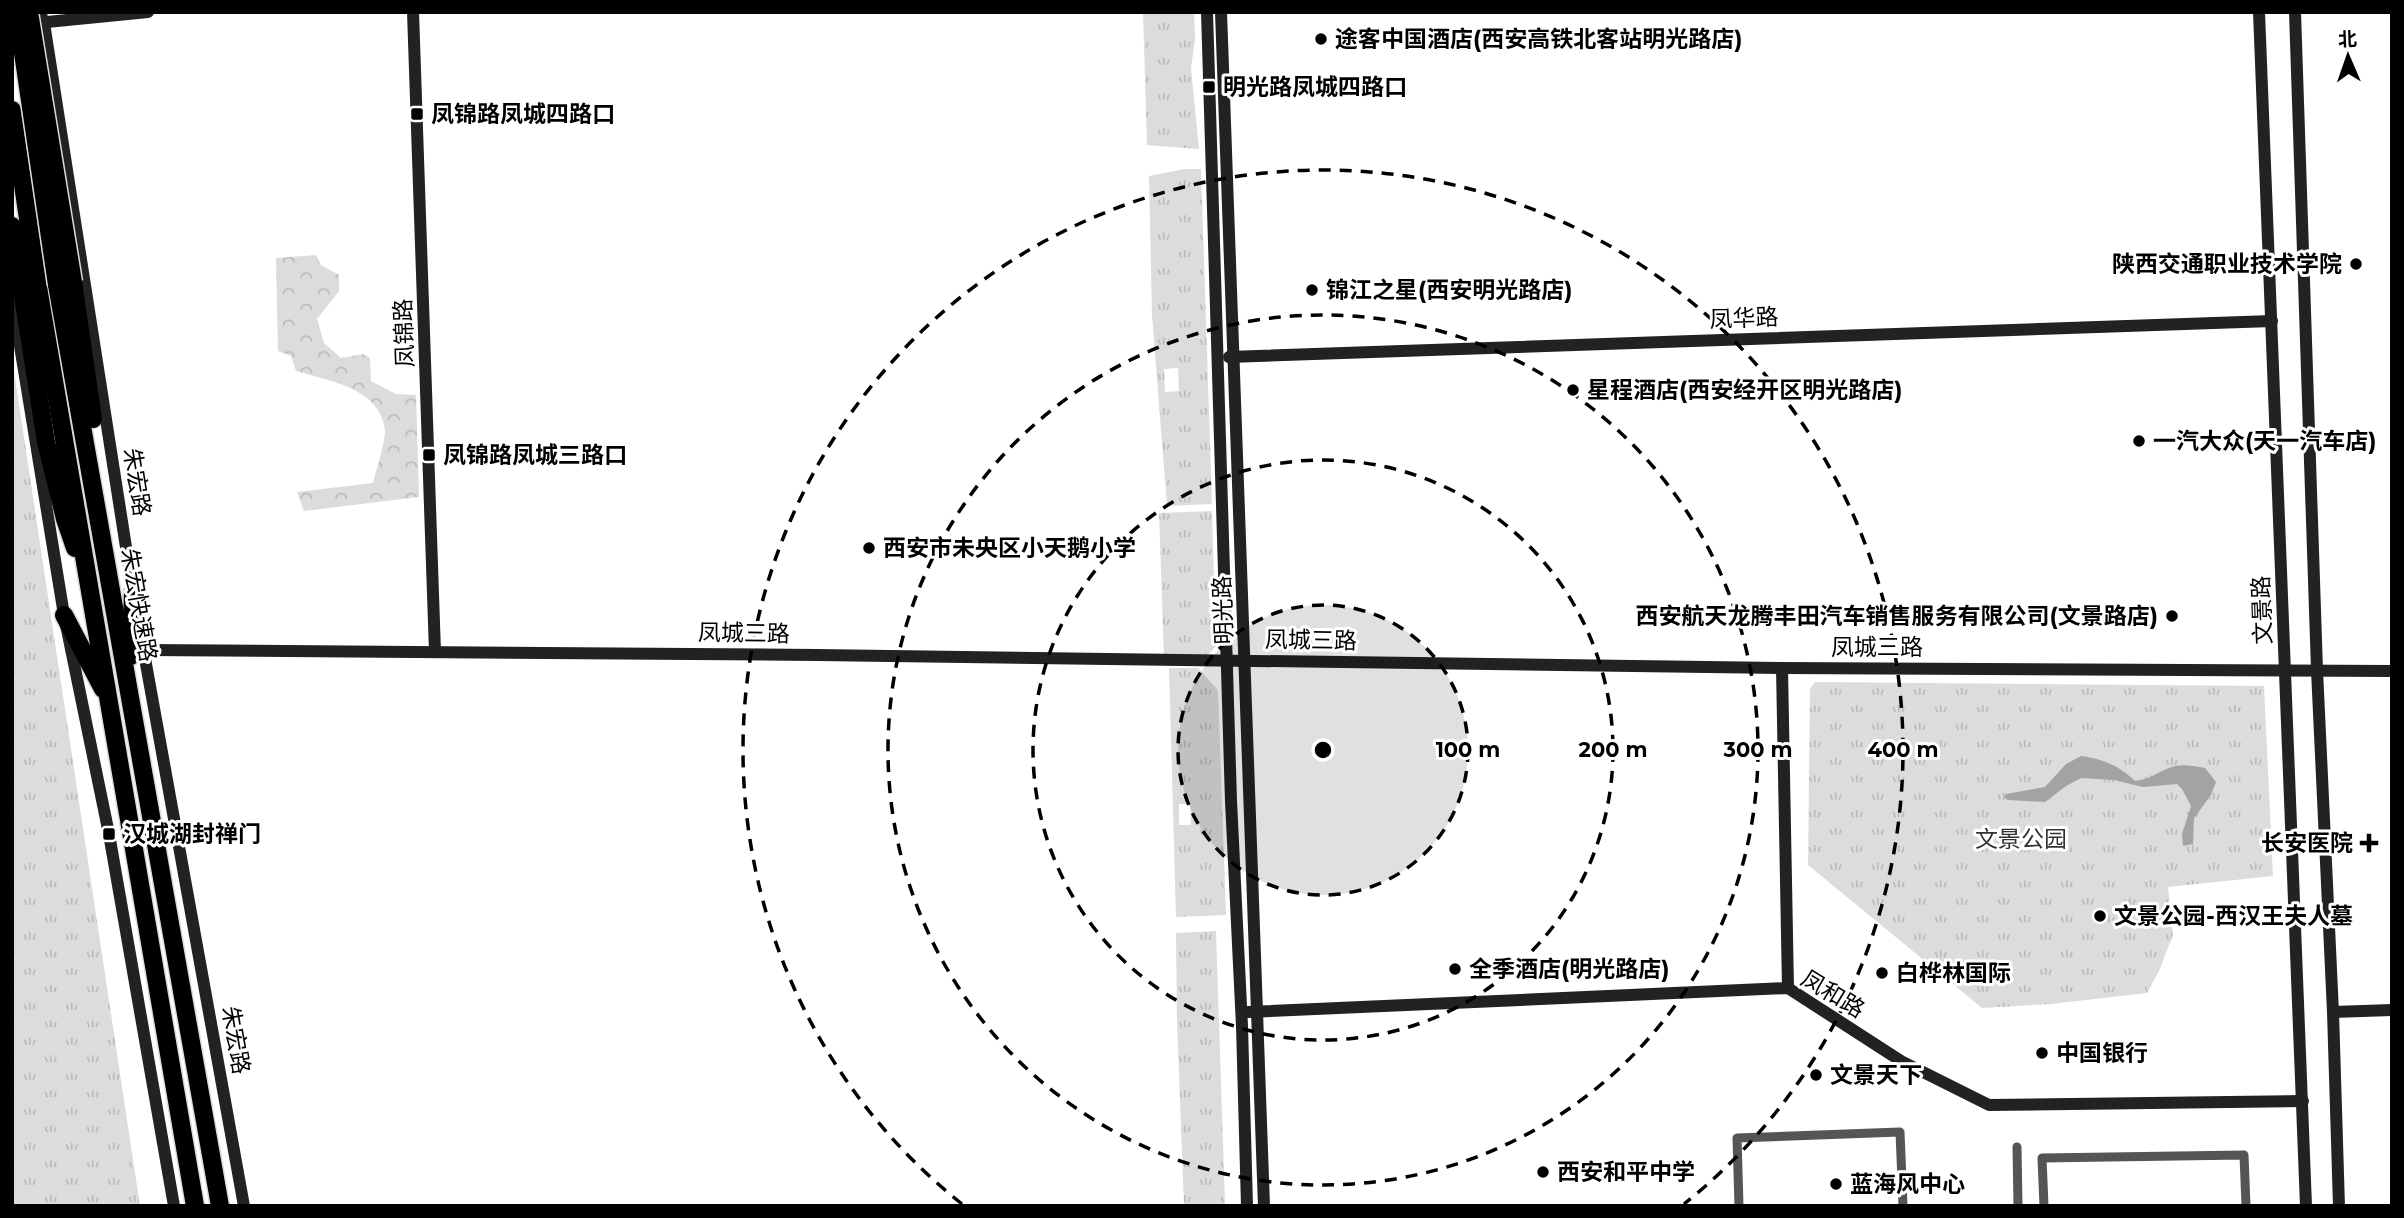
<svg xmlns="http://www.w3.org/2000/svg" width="2404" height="1218" viewBox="0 0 2404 1218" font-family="Montserrat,'Noto Sans SC',sans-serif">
	<defs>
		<pattern id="forest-crowns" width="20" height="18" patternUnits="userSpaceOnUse" patternTransform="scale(1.75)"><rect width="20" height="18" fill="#dcdcdc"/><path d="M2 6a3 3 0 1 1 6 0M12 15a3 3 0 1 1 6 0" fill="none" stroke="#bbb"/></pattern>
		<pattern id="park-tufts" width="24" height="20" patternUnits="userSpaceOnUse" patternTransform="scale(1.75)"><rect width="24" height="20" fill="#dcdcdc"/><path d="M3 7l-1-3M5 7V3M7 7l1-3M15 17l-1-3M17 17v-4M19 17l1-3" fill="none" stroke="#bbb"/></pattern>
	</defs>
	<rect width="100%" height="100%" fill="#fff"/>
	<path fill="url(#forest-crowns)" d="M 316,255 L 321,265 L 339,275 L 339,291 L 317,319 L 324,343 L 341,358 L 363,354 L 370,358 L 371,381 L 396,394 L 416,395 L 419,497 L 304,511 L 297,492 L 373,483 C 376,471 386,439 385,430 C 380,388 329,381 296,371 L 291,356 L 278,351 L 276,258 Z"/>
	<g fill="url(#park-tufts)" fill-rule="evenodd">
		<polygon points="1143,12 1194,12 1195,39 1191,68 1199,149 1147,145"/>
		<path d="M 1185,169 L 1201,169 L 1212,504 L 1167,506 L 1152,315 L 1149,176 ZM 1178,368 L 1179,391 L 1165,392 L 1164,369 Z"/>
		<polygon points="12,358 140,1206 12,1206"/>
		<polygon points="1212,511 1216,646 1206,657 1164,656 1159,513"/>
		<path d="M 1169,668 L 1198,668 L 1218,690 L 1226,915 L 1176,917 ZM 1179,804 L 1190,804 L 1191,825 L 1179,825 Z"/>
		<polygon points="1815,682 2264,686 2273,876 2168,887 2173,935 2159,971 2147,993 2051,1004 1982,1008 1808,865 1810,689"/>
		<polygon points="1216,931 1225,1206 1184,1206 1177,1020 1176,933"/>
	</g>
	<path fill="#a3a3a3" d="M 2081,756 C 2103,759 2120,766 2135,781 C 2151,779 2156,773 2169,768 C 2180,763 2194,766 2205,768 L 2216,782 L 2211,795 L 2194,818 L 2193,844 L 2183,846 L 2182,834 L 2191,806 L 2182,789 L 2177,784 L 2143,787 L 2114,780 L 2081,778 L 2066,786 L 2045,802 L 2008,800 L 2004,797 L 2006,794 L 2045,787 L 2066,764 Z"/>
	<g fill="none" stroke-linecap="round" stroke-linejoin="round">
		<defs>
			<g id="highway">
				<polyline points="12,110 38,287 195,1206"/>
				<polyline points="12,226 46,442 65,519 75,548"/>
				<polyline points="73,282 93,419"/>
				<polyline points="57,285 220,1206"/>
				<polyline points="64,615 103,689"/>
				<polyline points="131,656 133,592"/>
			</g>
		</defs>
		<use href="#highway" stroke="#dbdbdb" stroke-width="21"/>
		<g stroke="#555" stroke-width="9">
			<polyline points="2017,1147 2018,1206"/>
			<polyline points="1739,1206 1737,1138 1900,1132 1903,1206"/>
			<polyline points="2044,1206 2042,1158 2244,1155 2246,1206"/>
		</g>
		<g stroke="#222" stroke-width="12">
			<polyline points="40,12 44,23 133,592 244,1206"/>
			<polyline points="413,12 435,652"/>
			<polyline points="1207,12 1231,801 1242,1026 1247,1206"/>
			<polyline points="1221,12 1264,1206"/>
			<polyline points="2259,12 2306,1206"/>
			<polyline points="2295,12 2317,670 2333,1012 2339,1206"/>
			<polyline points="37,23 148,12"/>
			<polyline points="12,297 64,615 109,834 174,1206"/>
			<polyline points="1229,357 2272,321"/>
			<polyline points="145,650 817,655 1782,668 2392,671"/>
			<polyline points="1782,668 1788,988"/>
			<polyline points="1248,1012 1788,988 1901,1061 1989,1105 2303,1101"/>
			<polyline points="2333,1012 2392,1010"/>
		</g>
		<use href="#highway" stroke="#000" stroke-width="18"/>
		<defs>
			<g id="highway-bridge">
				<polyline points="17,12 57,285"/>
				<polyline points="29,12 73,282"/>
			</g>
		</defs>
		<use href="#highway-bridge" stroke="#dbdbdb" stroke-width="21" stroke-linecap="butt"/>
		<use href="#highway-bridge" stroke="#000" stroke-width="18"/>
	</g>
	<circle cx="1323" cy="750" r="145" fill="#000" fill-opacity=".12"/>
	<g fill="none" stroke="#000" stroke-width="3.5" stroke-dasharray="12 9">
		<circle cx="1323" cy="750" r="145"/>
		<circle cx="1323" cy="750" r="290"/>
		<circle cx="1323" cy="750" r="435"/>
		<path d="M962 1204A580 580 0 1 1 1684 1204"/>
	</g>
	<g fill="#000" stroke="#fff" stroke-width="2.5">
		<circle cx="1321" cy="39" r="7"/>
		<rect x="1202" y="80" width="14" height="14" rx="3.5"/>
		<rect x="410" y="107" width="14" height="14" rx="3.5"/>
		<circle cx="2356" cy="264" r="7"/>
		<circle cx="1312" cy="290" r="7"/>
		<circle cx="1573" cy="390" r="7"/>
		<circle cx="2139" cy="441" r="7"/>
		<rect x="422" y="448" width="14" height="14" rx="3.5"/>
		<circle cx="869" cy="548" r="7"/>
		<circle cx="2172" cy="616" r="7"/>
		<rect x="102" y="827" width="14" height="14" rx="3.5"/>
		<path d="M2365.5 832.5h7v7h7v7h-7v7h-7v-7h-7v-7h7z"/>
		<circle cx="2100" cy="916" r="7"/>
		<circle cx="1455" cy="969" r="7"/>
		<circle cx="1882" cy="973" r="7"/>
		<circle cx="2042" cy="1053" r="7"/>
		<circle cx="1816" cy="1075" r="7"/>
		<circle cx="1543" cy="1172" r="7"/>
		<circle cx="1836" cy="1184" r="7"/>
	</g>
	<g text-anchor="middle" stroke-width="6" stroke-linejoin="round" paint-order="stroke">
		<g font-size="23" font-weight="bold" fill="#000" stroke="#fff" text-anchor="start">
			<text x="1335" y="47">途客中国酒店(西安高铁北客站明光路店)</text>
			<text x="1223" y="95">明光路凤城四路口</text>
			<text x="431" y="122">凤锦路凤城四路口</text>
			<text x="2342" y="272" text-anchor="end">陕西交通职业技术学院</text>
			<text x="1326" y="298">锦江之星(西安明光路店)</text>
			<text x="1587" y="398">星程酒店(西安经开区明光路店)</text>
			<text x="2153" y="449">一汽大众(天一汽车店)</text>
			<text x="443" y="463">凤锦路凤城三路口</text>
			<text x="883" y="556">西安市未央区小天鹅小学</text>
			<text x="2158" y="624" text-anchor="end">西安航天龙腾丰田汽车销售服务有限公司(文景路店)</text>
			<text x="123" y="842">汉城湖封禅门</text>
			<text x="2353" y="851" text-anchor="end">长安医院</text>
			<text x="2114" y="924">文景公园-西汉王夫人墓</text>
			<text x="1469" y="977">全季酒店(明光路店)</text>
			<text x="1896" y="981">白桦林国际</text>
			<text x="2056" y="1061">中国银行</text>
			<text x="1830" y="1083">文景天下</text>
			<text x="1557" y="1180">西安和平中学</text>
			<text x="1850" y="1192">蓝海风中心</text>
		</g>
		<g font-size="23" fill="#000" stroke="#fff">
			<text transform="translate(1744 318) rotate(-2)" y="8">凤华路</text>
			<text transform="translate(404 333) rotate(-92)" y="8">凤锦路</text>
			<text transform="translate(137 482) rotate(81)" y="8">朱宏路</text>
			<text transform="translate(139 605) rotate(80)" y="8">朱宏快速路</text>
			<text transform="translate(1223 610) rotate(-92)" y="8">明光路</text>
			<text transform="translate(2262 610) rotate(-92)" y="8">文景路</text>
			<text transform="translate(744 633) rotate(1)" y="8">凤城三路</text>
			<text transform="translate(1311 640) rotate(1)" y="8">凤城三路</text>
			<text x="1877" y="655">凤城三路</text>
			<text transform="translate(1833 994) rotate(31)" y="8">凤和路</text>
			<text transform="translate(236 1040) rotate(80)" y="8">朱宏路</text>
		</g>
		<g font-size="23" fill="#333" stroke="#fff">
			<text x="2021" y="847">文景公园</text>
		</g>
	</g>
	<circle cx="1323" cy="750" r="10" fill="#000" stroke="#fff" stroke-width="3.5"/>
	<g font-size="21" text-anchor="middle" font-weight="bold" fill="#000" stroke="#fff" stroke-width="6" stroke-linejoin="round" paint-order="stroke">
		<text x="1468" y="757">100 m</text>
		<text x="1613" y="757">200 m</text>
		<text x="1758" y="757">300 m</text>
		<text x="1903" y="757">400 m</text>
	</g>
	<rect width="2404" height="1218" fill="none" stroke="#000000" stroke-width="28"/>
	<g transform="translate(2348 56) rotate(358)" stroke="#ffffff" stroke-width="5" paint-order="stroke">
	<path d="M0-5L12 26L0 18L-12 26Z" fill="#000000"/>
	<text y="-10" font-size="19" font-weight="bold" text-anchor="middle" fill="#000000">北</text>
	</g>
</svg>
